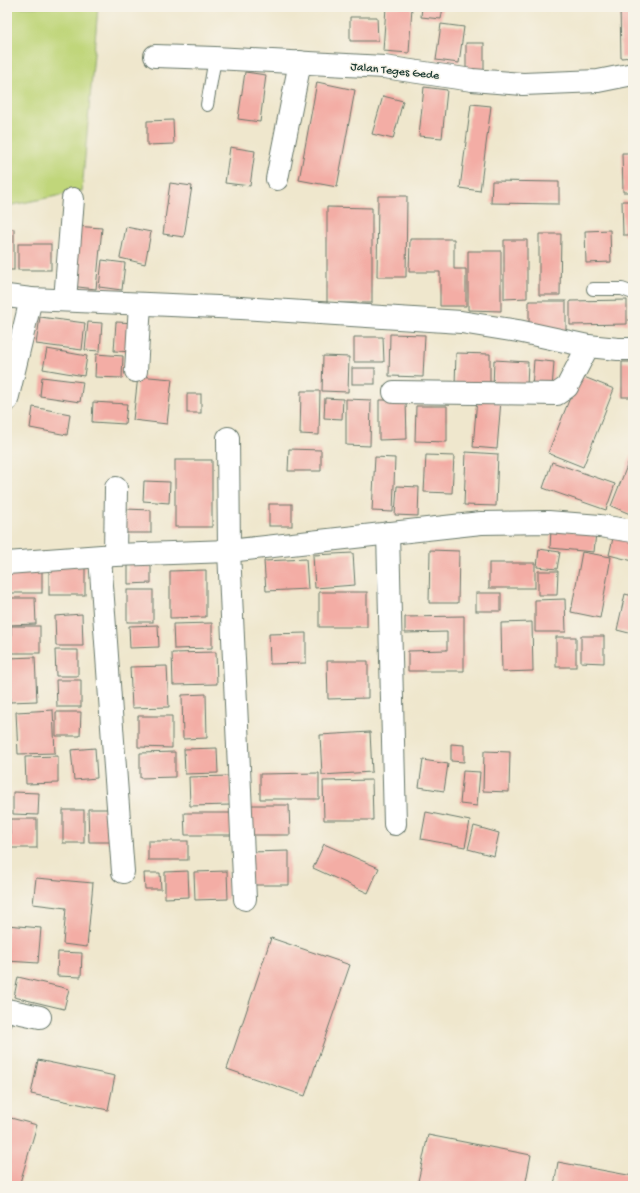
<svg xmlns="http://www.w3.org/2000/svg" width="640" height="1193" viewBox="0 0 640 1193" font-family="'Gochi Hand',sans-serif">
	<rect width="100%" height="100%" fill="#f7f3e8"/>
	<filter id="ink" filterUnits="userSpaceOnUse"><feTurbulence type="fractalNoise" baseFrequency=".025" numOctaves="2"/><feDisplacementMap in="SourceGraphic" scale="8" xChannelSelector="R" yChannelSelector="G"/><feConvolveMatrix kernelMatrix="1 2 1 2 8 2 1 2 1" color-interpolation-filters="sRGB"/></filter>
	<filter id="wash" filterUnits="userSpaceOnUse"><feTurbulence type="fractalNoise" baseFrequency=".012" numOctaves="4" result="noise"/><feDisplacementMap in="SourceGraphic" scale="16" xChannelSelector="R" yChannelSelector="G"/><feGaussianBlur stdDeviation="0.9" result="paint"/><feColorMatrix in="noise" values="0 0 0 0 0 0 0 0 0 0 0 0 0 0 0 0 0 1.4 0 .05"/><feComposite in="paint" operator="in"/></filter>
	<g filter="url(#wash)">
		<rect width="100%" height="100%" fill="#efe7cd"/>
		<polygon fill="#c0d67a" stroke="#708a57" points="7,7 98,7 82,191 7,206"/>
		<g id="blocks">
			<g fill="#f3ada5">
				<polygon points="386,7 412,7 409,53 383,51"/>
				<polygon points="422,7 443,7 441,19 421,17"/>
				<polygon points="620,7 633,7 633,57 621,58"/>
				<polygon points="350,17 377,17 378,41 350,41"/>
				<polygon points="441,24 464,27 459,63 436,60"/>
				<rect x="466" y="43" width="18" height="27"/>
				<polygon points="245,72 266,75 260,122 238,119"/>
				<polygon points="317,82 355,90 337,187 299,180"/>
				<polygon points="424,87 447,90 442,138 419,136"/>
				<polygon points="383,96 403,101 393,139 372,134"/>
				<polygon points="471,104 491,106 480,191 460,188"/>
				<polygon points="173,120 174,144 147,145 147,121"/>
				<polygon points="230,147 255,151 250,186 225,183"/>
				<polygon points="622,153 633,153 633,192 623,192"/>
				<polygon points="492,181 559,182 559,204 491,203"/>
				<polygon points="170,183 192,186 184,237 163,234"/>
				<polygon points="378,196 407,196 406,277 377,277"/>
				<polygon points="622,201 633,201 633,235 623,235"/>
				<polygon points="327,207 372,208 372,303 327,303"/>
				<polygon points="74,226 102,228 96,289 69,286"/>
				<polygon points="126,227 151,232 145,264 120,258"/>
				<rect x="7" y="229" width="7" height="41"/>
				<polygon points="610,230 611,262 586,263 585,231"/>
				<polygon points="539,234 561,234 560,295 539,295"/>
				<polygon points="410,239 454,239 454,269 466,269 466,306 440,306 440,272 409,272"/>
				<polygon points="504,240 527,240 527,298 504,299"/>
				<rect x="18" y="244" width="33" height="26"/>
				<polygon points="468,251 501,251 501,311 468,310"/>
				<polygon points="102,260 125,263 122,290 99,287"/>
				<polygon points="627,300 627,324 570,325 570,301"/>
				<rect x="529" y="301" width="37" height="29"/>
				<rect x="631" y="314" width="2" height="18"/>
				<polygon points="40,317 85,323 82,350 36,344"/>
				<polygon points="88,322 102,323 100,351 85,350"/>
				<polygon points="116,322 137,323 136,352 114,351"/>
				<polygon points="390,334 425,335 423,377 389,376"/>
				<polygon points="354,337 383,337 384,362 354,362"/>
				<polygon points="47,349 87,356 84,376 43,369"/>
				<polygon points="456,353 490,354 490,387 455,385"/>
				<polygon points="96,354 123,356 122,378 95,377"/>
				<polygon points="323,356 349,357 348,392 322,391"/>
				<polygon points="494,360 528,362 527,388 493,387"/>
				<polygon points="534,360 554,362 552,389 532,388"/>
				<rect x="622" y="362" width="11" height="35"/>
				<rect x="352" y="368" width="23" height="16"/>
				<polygon points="579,375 614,389 583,467 548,453"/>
				<polygon points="138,376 172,379 167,424 133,420"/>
				<polygon points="42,377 83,382 80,402 40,396"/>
				<polygon points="301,391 320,391 319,435 300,434"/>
				<rect x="187" y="394" width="14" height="19"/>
				<polygon points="325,398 343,399 342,419 324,418"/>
				<polygon points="477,398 501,400 497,449 473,447"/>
				<polygon points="346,399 371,400 370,446 346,445"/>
				<polygon points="379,400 406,400 407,439 379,440"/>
				<polygon points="93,402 127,404 125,424 92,422"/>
				<polygon points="416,406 447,406 447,442 415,441"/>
				<polygon points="33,407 70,414 67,435 30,428"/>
				<polygon points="289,449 321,450 321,471 288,471"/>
				<polygon points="633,451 633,507 630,514 611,506"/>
				<polygon points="466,452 498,454 496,506 464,505"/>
				<polygon points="426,455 454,456 452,493 424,492"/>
				<polygon points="375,457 395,458 393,512 372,511"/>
				<rect x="175" y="460" width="37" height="67"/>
				<polygon points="552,462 615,484 606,510 543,488"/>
				<polygon points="144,481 170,482 169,503 143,501"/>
				<polygon points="397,486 419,487 418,516 395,515"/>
				<rect x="269" y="504" width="23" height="22"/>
				<polygon points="125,509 151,510 151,533 124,533"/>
				<polygon points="551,529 596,533 594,552 550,548"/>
				<polygon points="614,534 633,539 633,561 609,555"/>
				<polygon points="539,549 560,552 557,569 537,567"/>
				<polygon points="430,550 459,551 458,603 429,603"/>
				<polygon points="582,552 611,557 600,618 571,612"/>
				<polygon points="353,553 355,585 315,588 313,555"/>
				<polygon points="306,559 308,589 266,591 264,561"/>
				<polygon points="151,561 151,583 128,584 128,562"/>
				<rect x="489" y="563" width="46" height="25"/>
				<rect x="49" y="566" width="36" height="29"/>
				<rect x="7" y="567" width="35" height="26"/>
				<polygon points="206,570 206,617 170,618 170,571"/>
				<polygon points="538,571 558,571 557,595 538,595"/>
				<rect x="127" y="590" width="26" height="32"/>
				<rect x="319" y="592" width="48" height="35"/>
				<rect x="476" y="593" width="25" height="18"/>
				<polygon points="625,594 633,596 633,634 617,630"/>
				<polygon points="7,598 35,598 36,624 7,625"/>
				<polygon points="565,599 566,632 535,632 535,600"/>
				<polygon points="82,614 83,646 56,646 55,616"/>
				<polygon points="464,616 464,671 408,671 408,651 447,650 447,632 405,633 405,617"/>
				<polygon points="532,622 533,671 502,672 501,623"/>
				<polygon points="212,623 212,648 174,649 173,624"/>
				<polygon points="158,625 159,647 130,648 129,626"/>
				<rect x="11" y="626" width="29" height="27"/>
				<polygon points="306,633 306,663 270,664 269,634"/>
				<polygon points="581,636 604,636 604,663 581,662"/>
				<rect x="556" y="637" width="20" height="30"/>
				<polygon points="55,650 78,650 78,676 56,676"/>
				<polygon points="216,652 217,684 173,685 172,653"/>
				<polygon points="35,657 37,701 10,702 8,658"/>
				<polygon points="327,661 368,661 368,698 328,699"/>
				<polygon points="167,666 169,707 132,708 130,667"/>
				<polygon points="56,680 81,680 81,707 57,707"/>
				<polygon points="206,694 207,738 183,739 182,695"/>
				<polygon points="53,710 55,753 18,754 16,712"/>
				<polygon points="56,712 81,712 80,736 56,736"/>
				<polygon points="138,716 172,716 172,748 138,747"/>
				<polygon points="370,732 372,772 322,775 320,735"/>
				<polygon points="451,744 464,745 464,762 451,761"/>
				<polygon points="95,748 97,778 74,780 71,750"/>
				<polygon points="217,748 218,773 185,774 184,749"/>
				<polygon points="484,751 510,752 509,792 483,791"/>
				<polygon points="175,752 175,777 140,778 140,753"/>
				<polygon points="58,756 58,783 26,784 25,757"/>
				<polygon points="423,760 448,764 444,791 419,787"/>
				<polygon points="463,771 480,772 477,806 460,804"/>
				<polygon points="319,773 319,799 260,799 260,774"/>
				<polygon points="230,776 231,805 190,806 189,777"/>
				<polygon points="372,780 373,820 324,820 323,781"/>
				<polygon points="13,792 39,793 38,815 13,814"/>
				<polygon points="249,805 289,805 290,835 249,835"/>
				<polygon points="88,809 116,809 116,842 89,842"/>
				<rect x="63" y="810" width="21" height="33"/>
				<polygon points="426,812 470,821 465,847 421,839"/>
				<polygon points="184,813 231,813 231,835 185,835"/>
				<rect x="10" y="819" width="27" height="29"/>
				<polygon points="474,826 499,833 494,856 468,849"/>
				<rect x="148" y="841" width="40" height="19"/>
				<polygon points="324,844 379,868 368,893 313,868"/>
				<polygon points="289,851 289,885 250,885 250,852"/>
				<polygon points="188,871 189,897 165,898 165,872"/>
				<polygon points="227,871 228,899 195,900 194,872"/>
				<polygon points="144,873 160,873 161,889 145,889"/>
				<polygon points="36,878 93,883 87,947 63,944 66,908 33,904"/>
				<polygon points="7,925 41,928 38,963 7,961"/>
				<polygon points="271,938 350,965 305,1096 227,1069"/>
				<polygon points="58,952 82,953 81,977 57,976"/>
				<polygon points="18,977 69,989 64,1009 14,997"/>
				<polygon points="7,1017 12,1018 8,1038 7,1038"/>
				<polygon points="38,1060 115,1076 108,1110 31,1094"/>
				<polygon points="7,1117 37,1125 19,1186 7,1186 7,1156 10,1144 7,1143"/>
				<polygon points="428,1135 531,1155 525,1186 417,1186"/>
				<polygon points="558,1162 633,1176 633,1186 554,1186"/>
			</g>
		</g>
	</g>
	<g filter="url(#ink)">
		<use href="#blocks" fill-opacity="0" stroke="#68786a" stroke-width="1"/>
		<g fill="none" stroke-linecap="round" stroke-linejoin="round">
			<defs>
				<g id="lane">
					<polyline points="207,105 215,58"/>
					<polyline points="593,289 622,289 633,293"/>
				</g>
				<g id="street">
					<polyline points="155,56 215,58 384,67 472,80 523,84 598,81 633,74"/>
					<polyline points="277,179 300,62"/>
					<polyline points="7,296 31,299 241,308 461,322 518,331 588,346 618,349 633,349"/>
					<polyline points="65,300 73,199"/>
					<polyline points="136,371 140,304"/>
					<polyline points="394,392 557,394 567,387 588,346"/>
					<polyline points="7,400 31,299"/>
					<polyline points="228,438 229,551 245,899"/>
					<polyline points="388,533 395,824"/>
					<polyline points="115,555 116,488"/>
					<polyline points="100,557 113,741 123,872"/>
					<polyline points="7,563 115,555 229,551 481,523 548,522 600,526 633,531"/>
					<polyline points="7,1010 40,1017"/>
				</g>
			</defs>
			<use href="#lane" stroke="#68786a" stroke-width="14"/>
			<use href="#street" stroke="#68786a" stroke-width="24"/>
			<use href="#lane" stroke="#fff" stroke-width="12"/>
			<use href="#street" stroke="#fff" stroke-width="22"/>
		</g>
	</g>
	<g text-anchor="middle" stroke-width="3" stroke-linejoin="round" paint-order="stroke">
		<g font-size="12" fill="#1f3d34" stroke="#f7f3e8">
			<text transform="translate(395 70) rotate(6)" y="4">Jalan Teges Gede</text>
		</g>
	</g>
	<rect width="640" height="1193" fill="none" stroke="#f7f3e8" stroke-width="24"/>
</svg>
